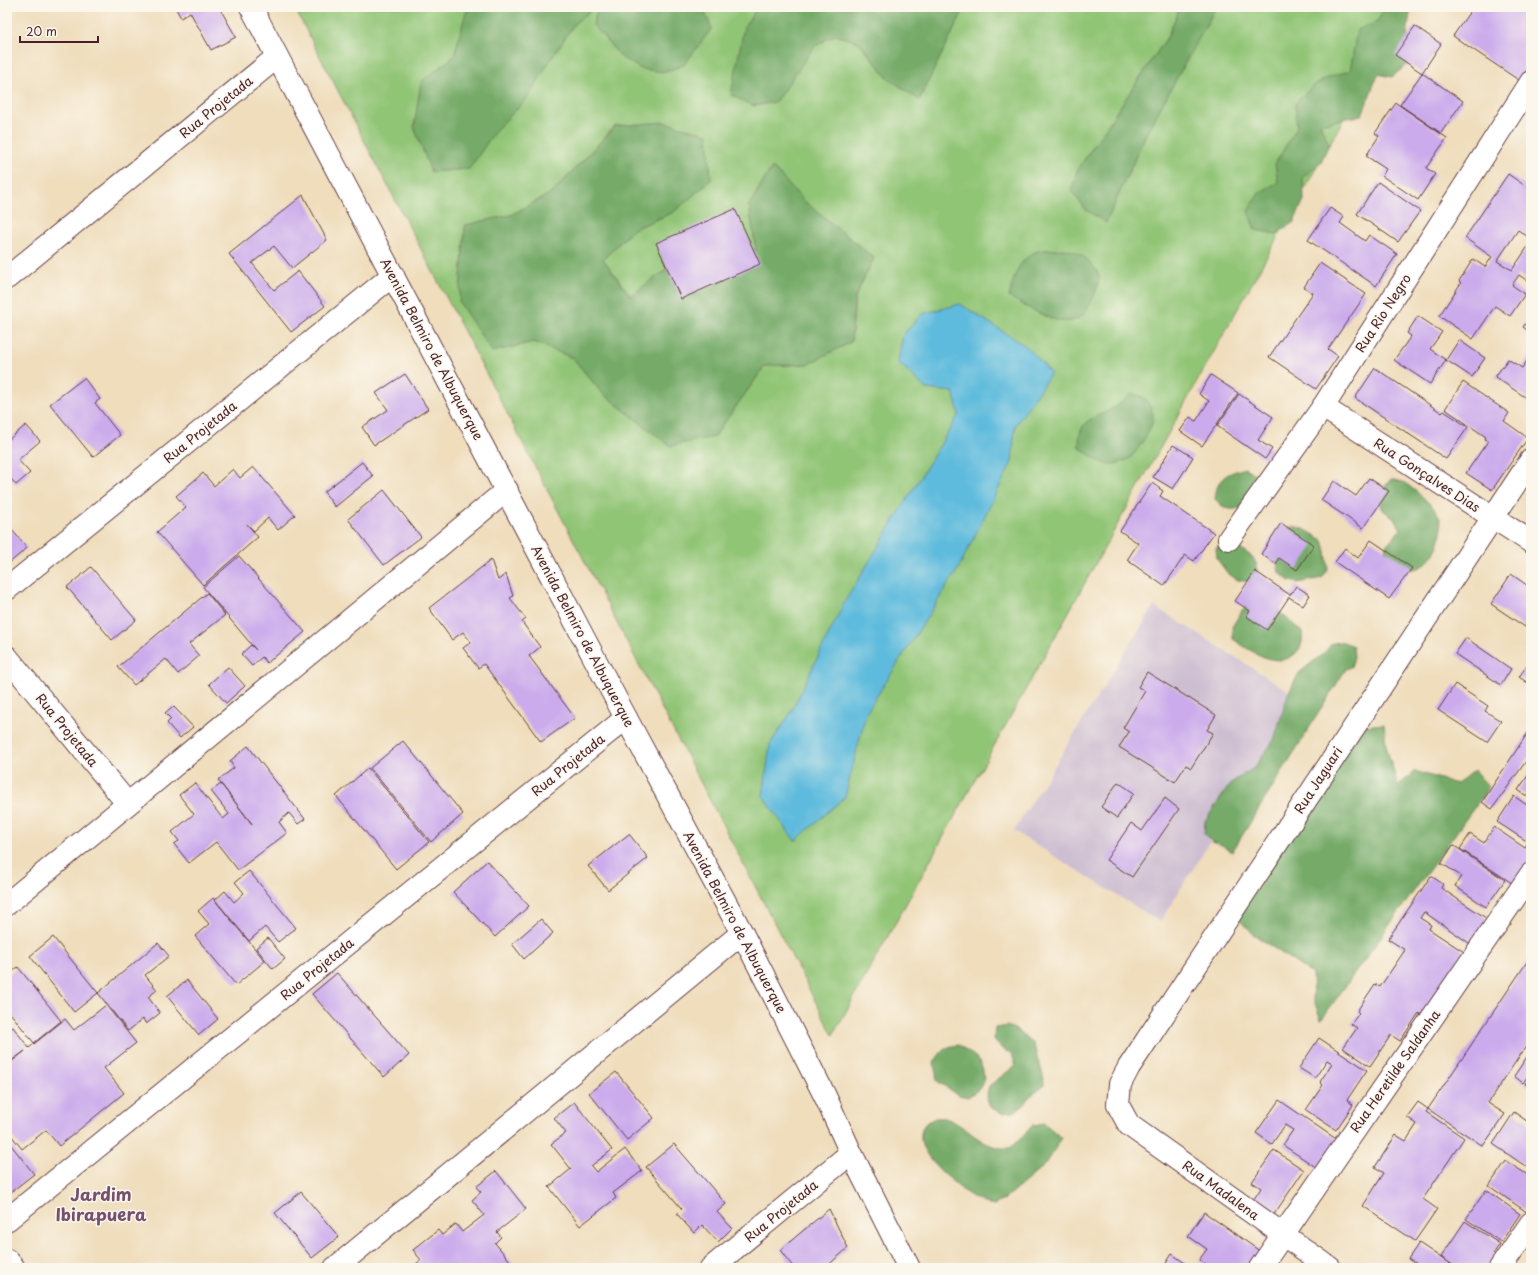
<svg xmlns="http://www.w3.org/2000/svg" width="1538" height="1275" viewBox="0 0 1538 1275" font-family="'Playpen Sans',sans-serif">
	<rect width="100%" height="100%" fill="#fbf7ec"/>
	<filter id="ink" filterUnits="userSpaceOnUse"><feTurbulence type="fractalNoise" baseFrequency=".025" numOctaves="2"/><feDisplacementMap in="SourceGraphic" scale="8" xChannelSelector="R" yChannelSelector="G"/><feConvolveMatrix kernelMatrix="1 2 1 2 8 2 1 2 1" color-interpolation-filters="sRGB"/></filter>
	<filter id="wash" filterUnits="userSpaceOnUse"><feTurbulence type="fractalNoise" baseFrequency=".012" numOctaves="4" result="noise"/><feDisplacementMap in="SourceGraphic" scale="16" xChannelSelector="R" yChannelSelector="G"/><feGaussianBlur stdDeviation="0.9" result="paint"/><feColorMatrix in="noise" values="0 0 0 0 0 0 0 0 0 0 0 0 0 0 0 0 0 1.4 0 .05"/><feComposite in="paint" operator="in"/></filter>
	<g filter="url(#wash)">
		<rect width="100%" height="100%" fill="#efddbc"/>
		<polygon fill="#cebed1" points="1154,606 1300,698 1160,922 1014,831"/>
		<path fill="#91c576" stroke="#6e7250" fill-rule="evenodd" d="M 294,7 L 598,7 L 593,25 L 712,28 L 702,7 L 758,7 L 744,27 L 775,102 L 815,45 L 835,35 L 859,42 L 887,77 L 919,100 L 965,7 L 1180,7 L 1168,36 L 1078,169 L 1071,190 L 1085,209 L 1106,222 L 1146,134 L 1216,7 L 1406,7 L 833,1035 ZM 615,126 L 674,212 L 634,229 L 603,259 L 631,296 L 667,269 L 712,263 L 756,249 L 749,205 L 772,167 L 804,201 L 874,258 L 855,297 L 851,342 L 808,364 L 765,366 L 714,437 L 602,393 L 573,358 L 534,342 L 465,226 L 511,215 L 553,192 Z"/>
		<g fill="#74aa67" stroke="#5f6449">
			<polygon points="472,7 595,7 575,23 549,62 527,99 496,130 469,169 431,172 414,127 421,82 454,56 466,12"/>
			<polygon points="598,7 702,7 712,28 684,65 663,72 641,69 622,58 593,25"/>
			<polygon points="758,7 965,7 919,100 887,77 859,42 835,35 815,46 775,102 753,106 731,95 744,27"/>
			<polygon points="1180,7 1216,7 1146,134 1106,223 1085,209 1071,190 1078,169 1168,36"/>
			<path d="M 1385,7 L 1416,7 L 1410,13 L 1407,36 L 1410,62 L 1392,77 L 1378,74 L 1362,115 L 1320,124 L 1329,144 L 1320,164 L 1303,177 L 1304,200 L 1294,222 L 1276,234 L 1255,230 L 1248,211 L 1259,193 L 1278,182 L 1275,164 L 1297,127 L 1295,104 C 1314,83 1322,78 1350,71 L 1357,30 L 1377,22 Z"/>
			<polygon points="664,122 708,134 711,180 674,212 634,229 603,259 630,296 667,269 712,263 756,249 749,205 772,167 804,201 874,258 855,297 851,342 808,364 765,366 714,437 670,446 602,393 573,358 534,342 492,352 459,302 465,225 511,215 553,192 616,126"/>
			<path d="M 1064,249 C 1067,250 1072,250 1076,252 C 1084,256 1097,267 1099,276 C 1100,285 1089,309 1082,316 C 1080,318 1075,320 1072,321 C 1054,325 1024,305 1009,297 C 1013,280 1019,256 1038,251 C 1046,249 1056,250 1064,249 Z"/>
			<path d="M 1132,394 L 1143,397 C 1148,403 1154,410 1153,419 C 1153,426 1136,454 1130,458 C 1125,462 1115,465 1109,464 C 1098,463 1088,453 1079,447 C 1078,420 1092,419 1112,409 C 1119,405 1125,399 1132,394 Z"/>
			<path d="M 1245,468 L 1264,480 L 1246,506 C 1231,511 1226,511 1215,499 C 1217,477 1226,474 1245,468 Z"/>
			<path d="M 1391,479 C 1395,480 1400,481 1403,482 C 1412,487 1433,505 1438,514 C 1447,530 1437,557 1422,566 C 1415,570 1408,570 1401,570 L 1385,556 L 1386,545 L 1401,529 L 1394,519 L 1382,509 C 1380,495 1381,490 1391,479 Z"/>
			<polygon points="1294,527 1304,529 1323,540 1326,551 1328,569 1322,578 1298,583 1288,580 1279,572 1275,550 1283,528"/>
			<path d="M 1228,543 C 1237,547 1249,552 1255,561 C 1257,564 1257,570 1257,574 L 1249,582 L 1238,580 L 1229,575 L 1217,559 L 1216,548 Z"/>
			<path d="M 1251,602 L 1273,606 L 1302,632 C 1303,641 1302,648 1295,654 C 1277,670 1249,650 1233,639 L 1232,627 L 1243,609 Z"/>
			<polygon points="1343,642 1353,646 1354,657 1351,667 1346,669 1232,852 1222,845 1212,842 1204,834 1205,821 1227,789 1235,780 1254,768 1274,740 1288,694 1299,673 1325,652 1332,643"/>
			<polygon points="1384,724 1386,746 1398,786 1415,771 1457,784 1474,770 1489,787 1321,1020 1313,998 1312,974 1253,934 1237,918 1362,726"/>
			<path d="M 1007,1026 L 1017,1030 L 1034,1044 C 1036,1059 1044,1070 1044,1086 L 1029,1097 L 1023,1106 L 1014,1112 L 1002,1113 L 991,1108 L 986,1097 L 989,1086 L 1016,1065 L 1012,1055 L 1001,1048 L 994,1039 L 995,1028 Z"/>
			<path d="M 959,1045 L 978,1059 L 983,1070 L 984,1082 L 978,1090 L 968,1097 L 958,1095 L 937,1081 L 934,1063 C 942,1050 945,1046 959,1045 Z"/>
			<path d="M 935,1118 C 939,1118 944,1117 948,1119 C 970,1128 983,1150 1010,1148 L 1033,1125 L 1044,1123 L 1062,1138 L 1043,1167 L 1005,1199 L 994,1205 C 990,1204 985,1204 982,1202 C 966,1196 927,1162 922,1145 C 920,1139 920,1130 925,1124 C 927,1122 932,1120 935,1118 Z"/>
		</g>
		<polygon fill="#5fbbdd" stroke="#546d84" points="960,304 1027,347 1051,373 1015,426 1012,462 958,569 866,713 845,797 795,841 763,796 770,744 790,714 844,603 959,414 953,392 926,389 898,362 903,335 922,314"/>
		<g id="blocks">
			<g fill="#cbabec">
				<polygon points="175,7 219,7 236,37 211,50 190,12 181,18"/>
				<polygon points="1473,7 1531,7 1531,64 1520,81 1453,36"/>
				<polygon points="1415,26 1441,44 1422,73 1395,55"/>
				<polygon points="1422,73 1463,101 1441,133 1400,105"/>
				<polygon points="1396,103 1447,138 1426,168 1435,174 1418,200 1382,176 1386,169 1366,156 1379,136 1375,133"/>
				<polygon points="1508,174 1531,190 1531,239 1518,230 1497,261 1512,270 1531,242 1531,283 1519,275 1512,285 1525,294 1510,316 1495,306 1473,339 1439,316 1461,283 1459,281 1473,259 1485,267 1492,257 1465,238"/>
				<polygon points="1378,182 1420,211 1398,242 1357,214"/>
				<polygon points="303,195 327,240 292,268 274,246 252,263 274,290 298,271 325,306 291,332 229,254"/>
				<polygon points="1330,208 1344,217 1340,223 1365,241 1369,235 1397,254 1376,286 1308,240"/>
				<polygon points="735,209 760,264 681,299 656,243"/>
				<polygon points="1320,263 1366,294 1328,349 1338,356 1316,389 1269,357 1313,293 1304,287"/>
				<polygon points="1418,316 1442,332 1430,349 1446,360 1430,384 1394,360 1411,336 1407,333"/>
				<polygon points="1531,316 1531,333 1523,327"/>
				<polygon points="1459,340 1485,358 1472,377 1446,360"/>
				<polygon points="1531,355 1531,401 1495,377 1508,359 1522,368"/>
				<polygon points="1375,368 1442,413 1444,411 1468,427 1446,459 1355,398"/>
				<polygon points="405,374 428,409 374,445 362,427 388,410 376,393"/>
				<polygon points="1211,375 1238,393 1202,446 1180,431 1190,417 1196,421 1209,401 1199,394"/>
				<polygon points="84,378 100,399 95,403 120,435 93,457 50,404"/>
				<polygon points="1463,382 1509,413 1504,421 1528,438 1492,490 1466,473 1488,441 1485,439 1486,437 1445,409"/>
				<polygon points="1239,394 1273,417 1258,440 1272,449 1265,459 1217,426"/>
				<polygon points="26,425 40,441 18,460 30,473 16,485 7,474 7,441"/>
				<polygon points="1173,445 1193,457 1173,489 1153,477"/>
				<polygon points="362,462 373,476 335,507 324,492"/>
				<polygon points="253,467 295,515 278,530 268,518 254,531 247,524 258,537 203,585 157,532 186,507 176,496 203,473 214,486 233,469 240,478"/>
				<polygon points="1369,478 1389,491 1363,528 1321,500 1334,481 1356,496"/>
				<polygon points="1152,483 1163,491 1160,496 1214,533 1194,561 1185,555 1164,586 1127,560 1138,543 1120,531"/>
				<polygon points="384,490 421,537 384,565 348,519"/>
				<polygon points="1281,523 1314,545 1297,570 1279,558 1276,564 1261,554"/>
				<polygon points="7,524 27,548 7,565"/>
				<polygon points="1371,540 1412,568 1389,599 1335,562 1345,548 1358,558"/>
				<polygon points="239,556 305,632 267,663 262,657 252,666 241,654 251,645 256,650 203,587"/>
				<polygon points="491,560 498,580 506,574 513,596 510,598 526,619 522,622 540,647 529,656 575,718 541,742 484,664 478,668 463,648 471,642 463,632 452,640 429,608"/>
				<polygon points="91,567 136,620 112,640 67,587"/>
				<polygon points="1255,571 1290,595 1296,586 1310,595 1303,606 1289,597 1267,630 1246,616 1250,611 1235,601"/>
				<polygon points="1511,574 1531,588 1531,631 1491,604"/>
				<polygon points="207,593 225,615 189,644 199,656 178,674 166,659 134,685 118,667"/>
				<polygon points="1466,638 1511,669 1501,685 1455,654"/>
				<polygon points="1531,659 1531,685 1519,677"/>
				<polygon points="228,667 245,686 226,703 209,684"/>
				<polygon points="1147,672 1216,715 1207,730 1213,733 1191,768 1186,765 1175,782 1119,747 1129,732 1123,728 1145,691 1138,687"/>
				<polygon points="1455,684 1488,706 1485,711 1501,721 1487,742 1438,710"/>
				<polygon points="173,706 193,727 180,738 167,723 171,719 165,713"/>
				<polygon points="1531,728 1531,758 1529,757 1492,809 1482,802"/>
				<polygon points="403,741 463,814 431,842 370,768"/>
				<polygon points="248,746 305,819 298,824 289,813 279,822 287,833 238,870 216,842 189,863 174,844 179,841 172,832 194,814 179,795 195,783 223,819 229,814 211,791 221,784 252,824 218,780 234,768 230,761"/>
				<polygon points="368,768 429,842 396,869 336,796"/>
				<polygon points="1531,771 1531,799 1518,790"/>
				<polygon points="1118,782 1134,793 1117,818 1101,807"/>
				<polygon points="1514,796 1531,808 1531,861 1515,885 1460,849 1470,834 1484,843 1494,827 1525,848 1528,842 1497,822"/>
				<polygon points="1165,798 1179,809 1132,877 1106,860 1131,823 1142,831"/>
				<polygon points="629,834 648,858 608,890 588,866"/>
				<polygon points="1453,845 1505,880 1486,907 1455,886 1461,876 1441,863"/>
				<polygon points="487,861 529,906 495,937 453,892"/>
				<polygon points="249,871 296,928 278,942 265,927 249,941 215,900 225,891 234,902 244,893 235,882"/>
				<polygon points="1431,876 1443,884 1441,888 1489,920 1472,945 1424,912 1420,918 1431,925 1429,929 1464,952 1423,1016 1419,1013 1400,1041 1391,1035 1370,1066 1343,1048 1357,1028 1351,1024 1359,1013 1357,1011 1375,984 1380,987 1405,950 1388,939"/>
				<polygon points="213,898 265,961 236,985 195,936 209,924 198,911"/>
				<polygon points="541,919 553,933 524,959 512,944"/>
				<polygon points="53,937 98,993 74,1012 30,956"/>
				<polygon points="268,938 285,959 273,969 256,948"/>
				<polygon points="158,943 169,956 145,975 157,990 148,997 160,1013 146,1024 143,1019 128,1031 98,993"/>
				<polygon points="1531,956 1531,1047 1527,1045 1488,1103 1505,1114 1483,1146 1428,1109"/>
				<polygon points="18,967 61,1021 34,1043 7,1009 7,976"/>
				<polygon points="337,973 409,1055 384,1077 312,994"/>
				<polygon points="187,980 218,1019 199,1035 167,996"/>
				<polygon points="106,1005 136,1043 104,1068 124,1093 59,1146 46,1130 22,1149 7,1130 7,1092 12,1087 7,1080 7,1065 25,1051 7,1064 7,1032 13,1027 29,1048 65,1019 74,1030"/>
				<polygon points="1319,1038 1367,1070 1347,1100 1353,1105 1336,1130 1306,1110 1323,1085 1320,1082 1332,1063 1327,1060 1315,1078 1299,1068"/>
				<polygon points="1531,1051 1531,1071 1523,1083 1514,1076"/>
				<polygon points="616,1072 654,1118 627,1140 589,1093"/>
				<polygon points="1531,1074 1531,1088 1525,1084"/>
				<polygon points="1279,1100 1339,1141 1320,1170 1283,1145 1293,1130 1285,1125 1272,1144 1256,1133"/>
				<polygon points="574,1102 612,1150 591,1166 596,1172 625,1149 642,1171 613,1193 616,1198 580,1226 549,1187 571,1169 551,1144 566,1133 554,1118"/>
				<polygon points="1418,1102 1428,1109 1426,1112 1464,1138 1423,1199 1437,1209 1415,1241 1363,1206 1384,1173 1375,1167 1396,1135 1406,1141 1417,1124 1407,1117"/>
				<polygon points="1514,1112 1531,1124 1531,1170 1493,1144"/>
				<polygon points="7,1140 34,1174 7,1195"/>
				<polygon points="674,1144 726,1204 717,1212 732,1228 718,1242 702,1225 694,1233 677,1214 682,1209 646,1167"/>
				<polygon points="1274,1150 1304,1170 1273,1216 1252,1202 1261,1188 1252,1182"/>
				<polygon points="1506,1161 1531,1177 1531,1215 1489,1186"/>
				<polygon points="496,1171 526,1209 497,1232 501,1237 495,1243 516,1268 411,1268 421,1260 413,1250 438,1230 442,1235 456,1224 462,1232 484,1215 472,1200 481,1192 476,1187"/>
				<polygon points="1486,1190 1520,1214 1501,1242 1466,1219"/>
				<polygon points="301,1192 339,1237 312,1258 275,1213"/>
				<polygon points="829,1209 848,1248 825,1268 794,1268 780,1250"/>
				<polygon points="1204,1212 1261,1252 1250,1268 1206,1268 1208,1265 1199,1260 1207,1249 1188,1236"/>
				<polygon points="1465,1221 1500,1244 1493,1254 1502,1260 1497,1268 1457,1268 1441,1257"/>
				<polygon points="1419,1243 1456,1268 1422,1268 1408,1259"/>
				<polygon points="1172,1254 1192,1268 1163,1268"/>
			</g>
		</g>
	</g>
	<g filter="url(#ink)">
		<use href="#blocks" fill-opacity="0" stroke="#633c41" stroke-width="1"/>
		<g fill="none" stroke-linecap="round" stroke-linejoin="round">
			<defs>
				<g id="minor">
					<polyline points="7,278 277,57"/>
					<polyline points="1323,407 1531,542"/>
					<polyline points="1229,539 1323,407 1531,82"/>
					<polyline points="7,589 393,275"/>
					<polyline points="7,657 127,803"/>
					<polyline points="7,904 507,490"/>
					<polyline points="7,1220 626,718"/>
					<polyline points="7,1260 14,1268"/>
					<polyline points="335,1268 742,933"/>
					<polyline points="711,1268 851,1153"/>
					<polyline points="1260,1268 1531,874"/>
					<polyline points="1330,1268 1129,1125 1118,1105 1120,1084 1129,1067 1531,460"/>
					<polyline points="1500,1268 1531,1223"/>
				</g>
				<polyline id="major" points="251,7 626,718 742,933 825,1096 851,1153 909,1268"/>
			</defs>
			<use href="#minor" stroke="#633c41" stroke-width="24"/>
			<use href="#major" stroke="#633c41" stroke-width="24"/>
			<use href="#minor" stroke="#fff" stroke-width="22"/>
			<use href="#major" stroke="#fff" stroke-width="22"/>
		</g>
	</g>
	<g text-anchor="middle" stroke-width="3" stroke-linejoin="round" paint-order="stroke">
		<g font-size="13" fill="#4a1f2b" stroke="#fbf7ec">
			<text transform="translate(216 107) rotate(-39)" y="5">Rua Projetada</text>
			<text transform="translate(1383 313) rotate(-57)" y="5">Rua Rio Negro</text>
			<text transform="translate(432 349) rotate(62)" y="5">Avenida Belmiro de Albuquerque</text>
			<text transform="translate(200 432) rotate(-39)" y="5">Rua Projetada</text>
			<text transform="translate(1427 475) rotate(33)" y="5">Rua Gonçalves Dias</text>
			<text transform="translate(583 636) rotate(62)" y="5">Avenida Belmiro de Albuquerque</text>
			<text transform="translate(67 730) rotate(51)" y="5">Rua Projetada</text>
			<text transform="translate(568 765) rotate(-39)" y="5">Rua Projetada</text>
			<text transform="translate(1318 780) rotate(-57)" y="5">Rua Jaguari</text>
			<text transform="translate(735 922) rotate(62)" y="5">Avenida Belmiro de Albuquerque</text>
			<text transform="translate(317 969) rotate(-39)" y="5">Rua Projetada</text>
			<text transform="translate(1395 1071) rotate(-55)" y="5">Rua Heretilde Saldanha</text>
			<text transform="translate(1221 1190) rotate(36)" y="5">Rua Madalena</text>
			<text transform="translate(781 1211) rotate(-39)" y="5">Rua Projetada</text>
		</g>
		<g font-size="17" font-weight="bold" fill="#77506f" stroke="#fbf7ec">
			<text x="101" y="1201">Jardim<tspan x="101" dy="20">Ibirapuera</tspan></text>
		</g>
	</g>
	<rect width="1538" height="1275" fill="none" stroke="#fbf7ec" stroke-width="24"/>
	<path d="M20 36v6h78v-6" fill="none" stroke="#4a1f2b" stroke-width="2"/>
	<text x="26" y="36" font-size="12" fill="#4a1f2b" stroke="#fbf7ec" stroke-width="3" paint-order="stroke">20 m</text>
</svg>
